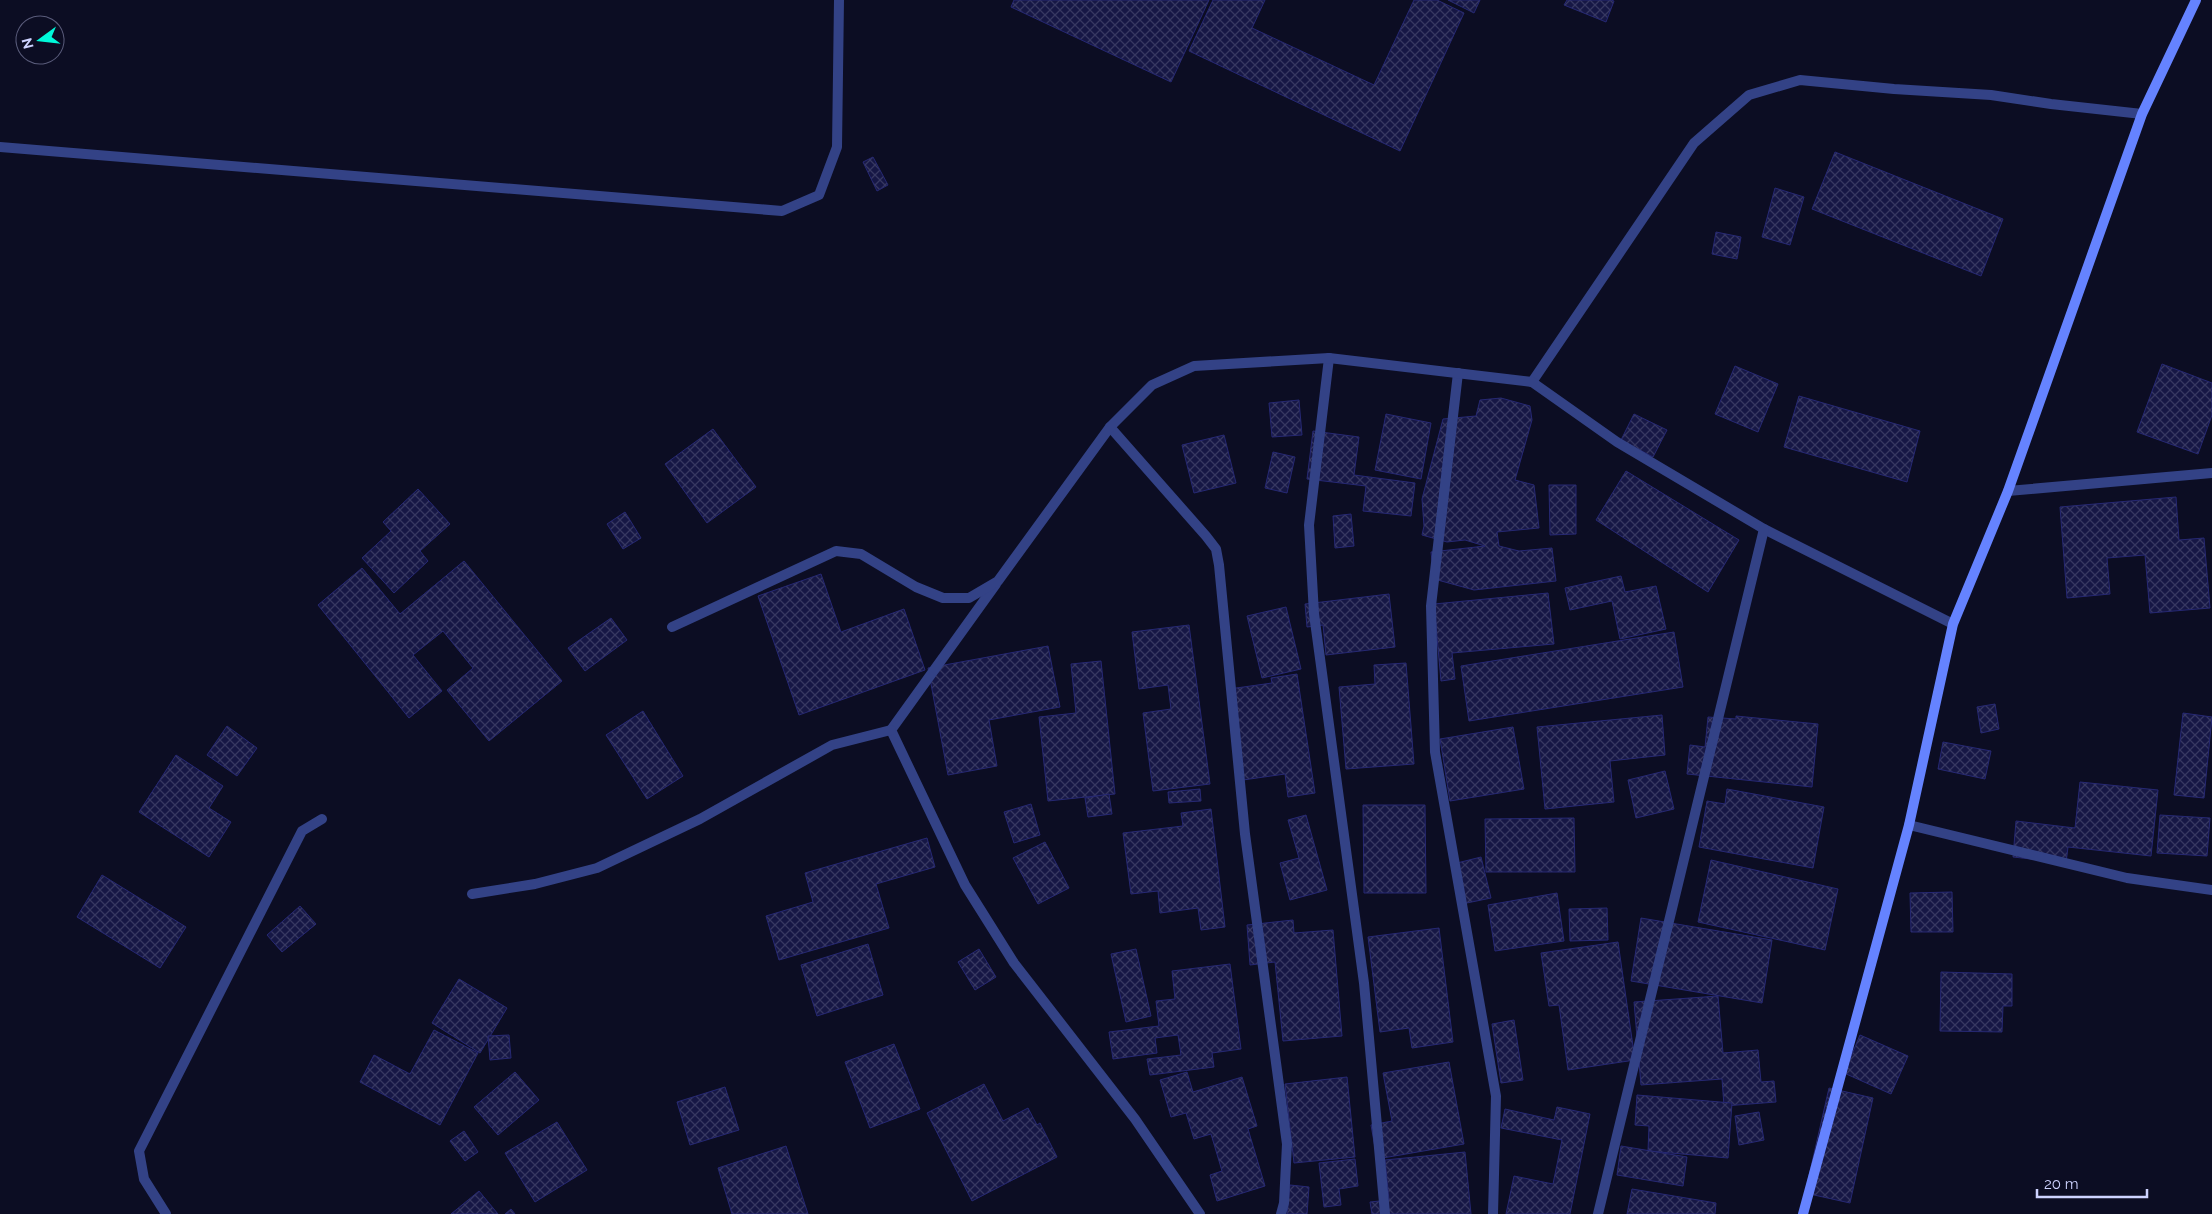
<svg xmlns="http://www.w3.org/2000/svg" width="2212" height="1214" viewBox="0 0 2212 1214" font-family="Raleway,sans-serif">
	<defs>
		<pattern id="building-cross-hatch" width="8" height="8" patternUnits="userSpaceOnUse" patternTransform="scale(1.25)"><rect width="8" height="8" fill="#161745"/><path d="M0 0l8 8M0 8l8-8" fill="none" stroke="#373861"/></pattern>
	</defs>
	<rect width="100%" height="100%" fill="#0c0d23"/>
	<g fill="url(#building-cross-hatch)" stroke="#262873">
		<polygon points="1014,0 1209,0 1171,82 1011,7"/>
		<polygon points="1213,0 1265,0 1252,28 1374,85 1414,0 1437,0 1464,13 1400,151 1189,51"/>
		<polygon points="1448,0 1480,0 1474,13"/>
		<polygon points="1567,0 1611,0 1614,1 1606,22 1564,5"/>
		<polygon points="1835,152 2003,219 1981,276 1812,209"/>
		<polygon points="873,157 888,185 877,191 863,162"/>
		<polygon points="1775,188 1804,197 1790,245 1762,237"/>
		<polygon points="1716,232 1741,237 1737,259 1712,254"/>
		<polygon points="2162,364 2212,383 2212,415 2198,454 2137,432"/>
		<polygon points="1735,366 1778,384 1758,432 1715,414"/>
		<polygon points="1799,396 1920,431 1907,482 1784,447"/>
		<polygon points="1501,398 1530,406 1532,420 1515,480 1534,485 1539,528 1497,532 1499,546 1519,551 1552,548 1556,581 1474,590 1434,579 1431,552 1485,546 1465,540 1447,542 1422,535 1424,526 1422,499 1443,419 1476,416 1480,400"/>
		<polygon points="1299,400 1302,435 1272,437 1269,403"/>
		<polygon points="1386,414 1431,423 1421,479 1375,470"/>
		<polygon points="1634,414 1667,430 1653,457 1621,440"/>
		<polygon points="713,429 756,487 707,523 665,464"/>
		<polygon points="1313,431 1359,437 1354,475 1415,483 1411,516 1363,511 1366,486 1307,479"/>
		<polygon points="1224,435 1236,483 1194,493 1182,445"/>
		<polygon points="1273,452 1295,457 1287,493 1265,488"/>
		<polygon points="1626,471 1739,540 1708,592 1596,520"/>
		<polygon points="1549,485 1576,485 1576,534 1550,535"/>
		<polygon points="418,489 450,524 420,551 428,561 394,593 362,558 391,531 383,522"/>
		<polygon points="2176,497 2179,540 2204,538 2210,608 2150,613 2145,555 2107,558 2110,594 2067,598 2060,507"/>
		<polygon points="625,512 641,538 623,549 607,524"/>
		<polygon points="1351,514 1354,546 1335,548 1333,516"/>
		<polygon points="464,561 562,681 489,741 447,690 473,668 443,631 413,655 442,691 409,718 318,605 362,568 400,614"/>
		<polygon points="821,574 841,632 904,609 925,670 799,715 758,596"/>
		<polygon points="1621,576 1625,592 1656,586 1666,629 1620,639 1612,601 1570,610 1565,588"/>
		<polygon points="1548,593 1554,644 1452,653 1455,679 1441,681 1434,604"/>
		<polygon points="1389,594 1395,647 1326,655 1323,625 1307,627 1305,604"/>
		<polygon points="1286,607 1301,669 1262,678 1247,616"/>
		<polygon points="611,618 627,640 585,671 568,648"/>
		<polygon points="1189,625 1210,784 1153,791 1143,713 1171,709 1168,685 1139,689 1132,632"/>
		<polygon points="1674,632 1683,687 1469,721 1461,666"/>
		<polygon points="1048,646 1060,707 989,720 997,766 948,775 928,668"/>
		<polygon points="1101,661 1115,794 1048,801 1039,717 1076,713 1071,664"/>
		<polygon points="1406,663 1414,764 1346,769 1339,687 1375,684 1374,665"/>
		<polygon points="1297,674 1315,793 1288,797 1285,774 1243,780 1229,689 1272,683 1271,678"/>
		<polygon points="1995,704 1999,729 1981,733 1977,707"/>
		<polygon points="643,711 683,776 647,799 606,735"/>
		<polygon points="2183,713 2212,717 2204,798 2174,795"/>
		<polygon points="1662,715 1665,755 1610,761 1614,802 1545,809 1537,727"/>
		<polygon points="1736,716 1818,724 1812,787 1687,774 1690,745 1705,747 1708,717 1736,719"/>
		<polygon points="227,726 257,748 237,776 207,755"/>
		<polygon points="1513,727 1524,789 1450,801 1440,739"/>
		<polygon points="1943,742 1991,751 1985,779 1938,769"/>
		<polygon points="176,755 223,786 209,808 231,822 209,857 139,812"/>
		<polygon points="1665,771 1674,809 1636,818 1628,780"/>
		<polygon points="2080,782 2158,790 2151,856 2068,847 2066,863 2013,857 2016,821 2075,828"/>
		<polygon points="1200,789 1201,801 1169,803 1168,792"/>
		<polygon points="1727,789 1824,807 1813,868 1699,847 1707,801 1725,804"/>
		<polygon points="1109,794 1112,814 1088,817 1085,798"/>
		<polygon points="1031,804 1040,835 1014,843 1004,812"/>
		<polygon points="1363,805 1425,805 1426,893 1364,893"/>
		<polygon points="1211,809 1225,927 1201,930 1198,908 1160,913 1158,891 1131,894 1123,833 1183,826 1181,813"/>
		<polygon points="1306,815 1327,890 1290,900 1280,863 1299,858 1288,820"/>
		<polygon points="2160,815 2210,818 2207,856 2157,853"/>
		<polygon points="1574,818 1575,872 1486,872 1485,819"/>
		<polygon points="927,838 935,867 876,884 889,928 779,960 766,916 813,902 805,873"/>
		<polygon points="1045,842 1069,888 1038,904 1013,858"/>
		<polygon points="1481,857 1491,898 1462,904 1453,864"/>
		<polygon points="1711,860 1838,889 1825,950 1698,922"/>
		<polygon points="102,875 186,927 160,968 77,917"/>
		<polygon points="1952,892 1953,932 1911,932 1910,893"/>
		<polygon points="1557,893 1564,941 1495,951 1488,905"/>
		<polygon points="300,906 316,924 282,952 267,935"/>
		<polygon points="1607,908 1608,940 1570,941 1569,909"/>
		<polygon points="1641,918 1772,940 1762,1003 1631,981"/>
		<polygon points="1293,920 1294,933 1333,930 1342,1036 1283,1041 1275,962 1250,965 1247,925"/>
		<polygon points="1439,928 1453,1042 1412,1048 1409,1028 1380,1032 1368,937"/>
		<polygon points="1618,942 1635,1060 1568,1070 1559,1005 1549,1006 1541,953"/>
		<polygon points="868,944 883,995 817,1016 801,965"/>
		<polygon points="979,949 996,977 975,990 958,962"/>
		<polygon points="1136,949 1151,1016 1126,1022 1111,954"/>
		<polygon points="1230,964 1241,1049 1212,1053 1214,1067 1150,1075 1147,1059 1181,1055 1178,1035 1155,1038 1157,1053 1113,1059 1109,1032 1159,1026 1156,1001 1175,999 1172,971"/>
		<polygon points="1941,972 2012,974 2012,1006 2003,1006 2002,1032 1940,1031"/>
		<polygon points="459,979 507,1008 480,1053 432,1023"/>
		<polygon points="1718,996 1723,1053 1758,1050 1761,1082 1774,1081 1776,1102 1724,1106 1722,1079 1641,1085 1634,1002"/>
		<polygon points="1514,1020 1523,1080 1501,1083 1492,1024"/>
		<polygon points="434,1030 478,1053 440,1125 360,1082 374,1055 410,1074"/>
		<polygon points="509,1035 511,1058 490,1060 488,1036"/>
		<polygon points="1860,1035 1908,1056 1891,1094 1844,1073"/>
		<polygon points="894,1044 920,1109 870,1128 845,1062"/>
		<polygon points="1449,1062 1464,1144 1377,1159 1371,1125 1392,1121 1383,1073"/>
		<polygon points="515,1072 539,1100 498,1135 474,1107"/>
		<polygon points="1187,1072 1193,1092 1242,1077 1257,1126 1248,1129 1265,1186 1217,1201 1210,1175 1222,1171 1211,1134 1194,1139 1186,1113 1171,1117 1160,1080"/>
		<polygon points="1347,1077 1355,1157 1294,1163 1285,1084"/>
		<polygon points="984,1084 1003,1121 1028,1108 1037,1125 1040,1123 1057,1157 972,1201 927,1113"/>
		<polygon points="725,1087 739,1130 690,1145 677,1102"/>
		<polygon points="1829,1088 1873,1098 1850,1203 1805,1193"/>
		<polygon points="1637,1095 1732,1103 1728,1158 1648,1151 1649,1126 1635,1125"/>
		<polygon points="1557,1107 1590,1114 1570,1214 1506,1214 1514,1176 1553,1184 1562,1140 1501,1128 1505,1109 1554,1120"/>
		<polygon points="1759,1112 1764,1140 1739,1145 1735,1116"/>
		<polygon points="557,1122 587,1170 535,1202 505,1153"/>
		<polygon points="464,1131 478,1152 465,1161 450,1141"/>
		<polygon points="786,1146 808,1214 732,1214 718,1168"/>
		<polygon points="1621,1146 1687,1157 1683,1186 1617,1175"/>
		<polygon points="1465,1152 1471,1214 1372,1214 1370,1202 1389,1200 1385,1160"/>
		<polygon points="1355,1159 1358,1186 1339,1189 1341,1205 1324,1207 1319,1163"/>
		<polygon points="1290,1185 1309,1187 1307,1214 1287,1214"/>
		<polygon points="1632,1189 1716,1203 1715,1214 1627,1214"/>
		<polygon points="479,1191 498,1214 451,1214"/>
		<polygon points="511,1209 515,1214 505,1214"/>
	</g>
	<g fill="none" stroke-linecap="round" stroke-linejoin="round">
		<g stroke="#334286" stroke-width="10">
			<polyline points="0,147 782,211 819,195 837,147 839,0"/>
			<polyline points="1329,358 1309,525 1314,614 1364,983 1385,1214"/>
			<polyline points="1458,373 1431,606 1435,752 1496,1096 1493,1214"/>
			<polyline points="1532,382 1694,143 1749,95 1800,80 1894,89 1991,95 2051,104 2142,114"/>
			<polyline points="1110,427 1206,536 1216,549 1219,565 1245,834 1287,1144 1284,1203 1281,1214"/>
			<polyline points="2008,491 2212,473"/>
			<polyline points="996,584 891,730 965,885 1014,963 1135,1119 1200,1214"/>
			<polyline points="672,627 836,551 861,554 916,587 943,598 969,598 998,581 1110,427 1152,385 1194,366 1329,358 1532,382 1617,442 1764,529 1953,624"/>
			<polyline points="1909,825 2127,878 2212,890"/>
			<polyline points="472,894 535,884 597,868 700,819 832,745 891,730"/>
			<polyline points="166,1214 144,1179 139,1151 302,831 322,819"/>
			<polyline points="1598,1214 1764,529"/>
		</g>
		<polyline stroke="#6583ff" stroke-width="10" points="1803,1214 1909,825 1953,624 2008,491 2142,114 2196,0"/>
	</g>
	<g transform="translate(40 40) rotate(255)"><circle r="24" fill="#0c0d23" stroke="#5a5c7b"/>
	<path d="M0-4L9 19L0 12L-9 19Z" fill="#00f9da"/>
	<text y="-8" font-size="14" font-weight="bold" text-anchor="middle" fill="#ced3ff">N</text>
	</g>
	<path d="M2037 1189v8h110v-8" fill="none" stroke="#ced3ff" stroke-width="2.5"/>
	<text x="2044" y="1189" font-size="15" fill="#ced3ff" stroke="#0c0d23" stroke-width="4" paint-order="stroke">20 m</text>
</svg>
